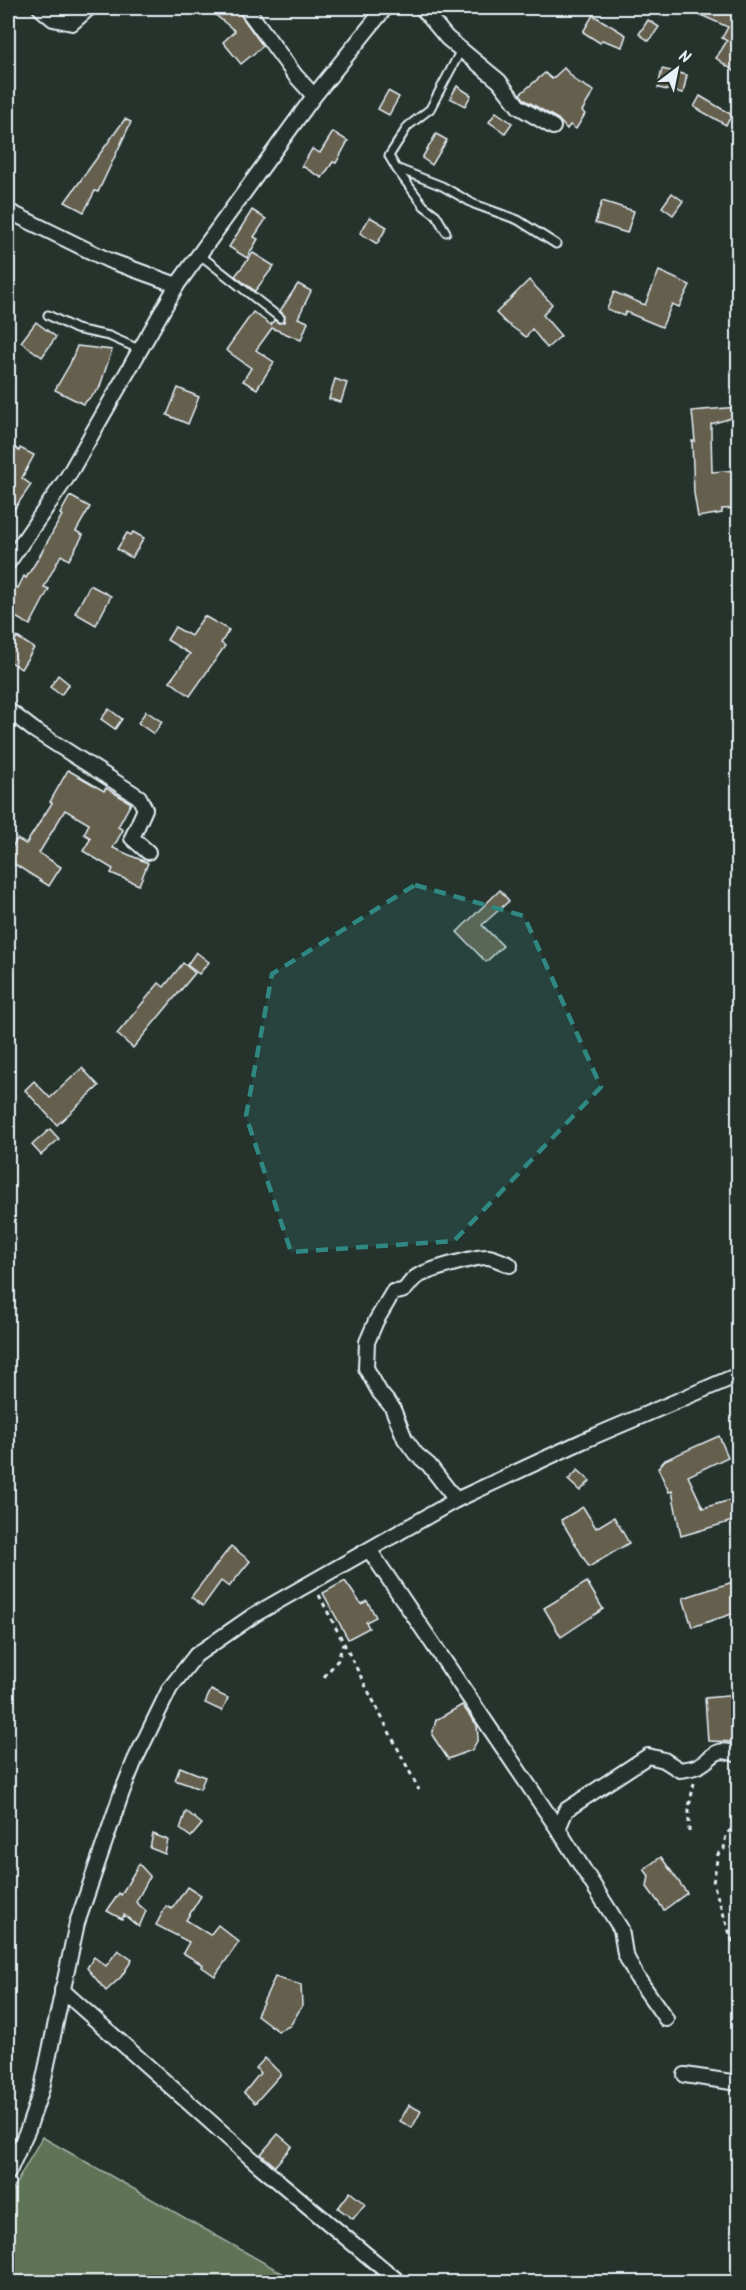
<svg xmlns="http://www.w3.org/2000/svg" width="746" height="2290" viewBox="0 0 746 2290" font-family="Kalam,sans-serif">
	<rect width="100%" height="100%" fill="#26332d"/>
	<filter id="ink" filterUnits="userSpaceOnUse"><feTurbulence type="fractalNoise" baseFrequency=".0167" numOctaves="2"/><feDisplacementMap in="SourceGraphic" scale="12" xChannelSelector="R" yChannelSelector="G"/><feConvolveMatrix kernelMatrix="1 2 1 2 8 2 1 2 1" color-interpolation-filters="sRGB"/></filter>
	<g filter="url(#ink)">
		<polygon fill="#5f7356" stroke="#a4b2a7" stroke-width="1.5" points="42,2137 298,2282 8,2282 8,2198"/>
		<g fill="#655e4e" stroke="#e8f1f8" stroke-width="1.5">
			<polygon points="207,8 237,8 239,13 263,46 241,64 223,42 235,31"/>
			<polygon points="685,8 738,8 738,74 716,58 727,41 722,38 728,27"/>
			<polygon points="593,15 626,35 622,47 602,40 600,43 583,32"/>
			<polygon points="648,20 659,27 649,41 639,34"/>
			<polygon points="564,68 576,81 594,91 582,111 585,114 576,129 570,125 567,129 558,119 525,100 520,94 545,73 552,79"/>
			<polygon points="662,69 687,75 683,93 658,88"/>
			<polygon points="457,86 471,95 465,106 450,98"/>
			<polygon points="388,91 399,97 389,115 378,109"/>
			<polygon points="700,96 732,115 726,125 694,107"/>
			<polygon points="496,112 512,123 505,133 489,122"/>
			<polygon points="125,119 131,122 98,192 95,191 84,212 65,202"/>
			<polygon points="333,132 348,141 336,163 333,162 322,178 302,166 312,149 320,153"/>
			<polygon points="436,134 447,140 432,165 422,158"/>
			<polygon points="672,193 683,201 673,215 662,207"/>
			<polygon points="602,201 634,211 627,233 595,223"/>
			<polygon points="252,210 266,219 254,237 258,239 247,258 229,247"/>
			<polygon points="370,217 387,227 377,244 360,233"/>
			<polygon points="253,253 274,266 255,291 235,276"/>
			<polygon points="659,271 690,285 679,307 672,304 662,327 626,312 624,316 607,309 614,292 645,305"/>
			<polygon points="529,280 552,304 543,315 561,336 547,348 532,329 526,337 505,322 496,313"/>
			<polygon points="298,284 311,291 298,318 308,322 301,340 272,328 256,350 274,362 257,389 243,381 251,368 226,350 253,312 271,325 274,320 279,323 284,322 285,316 280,311"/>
			<polygon points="36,322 56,337 42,357 21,342"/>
			<polygon points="77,346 112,350 99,389 83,404 55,390 70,364"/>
			<polygon points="335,379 347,383 341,402 329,399"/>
			<polygon points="178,388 199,397 188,424 167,415"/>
			<polygon points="738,407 738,416 711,424 711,433 712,472 738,470 738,508 722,509 722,513 698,517 694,493 692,441 695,441 692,411"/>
			<polygon points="8,442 19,451 20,448 34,455 22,478 31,485 8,518"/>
			<polygon points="70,496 90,507 76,531 83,535 69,560 61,555 44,587 49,589 30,625 8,613 8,602 16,587 18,588 24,576 26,578 39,557 62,515 60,514"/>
			<polygon points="133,532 144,538 132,558 117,549 127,533 131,535"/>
			<polygon points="90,585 111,596 96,625 75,613"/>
			<polygon points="204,616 229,630 221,643 225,646 190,696 170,681 190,654 167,640 175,627 191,636"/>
			<polygon points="17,637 34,648 21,669 8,660 8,651"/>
			<polygon points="58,675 69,684 61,695 50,687"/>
			<polygon points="109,709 122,719 115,729 101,719"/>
			<polygon points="146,711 162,722 154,734 138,723"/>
			<polygon points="68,770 104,791 106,788 131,803 118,827 123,830 113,848 148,863 139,885 111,873 113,869 83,851 91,838 84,834 89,824 65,810 39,853 61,867 49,886 8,860 8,853 17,839 26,844 52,803 50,802"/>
			<polygon points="500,890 509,901 482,925 503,946 486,962 457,932"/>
			<polygon points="196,952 209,962 199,974 187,965"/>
			<polygon points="183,963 195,973 133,1048 117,1034 159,983 164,987"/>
			<polygon points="82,1068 99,1086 57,1125 25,1090 34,1081 50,1098"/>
			<polygon points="50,1129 59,1139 41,1155 32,1145"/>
			<polygon points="719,1436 728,1457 688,1476 703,1508 731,1500 736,1520 681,1536 672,1491 669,1492 658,1468 665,1460"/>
			<polygon points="578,1470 590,1481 580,1491 568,1480"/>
			<polygon points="583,1507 596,1528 614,1517 629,1543 589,1567 561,1520"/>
			<polygon points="231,1546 250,1561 229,1587 221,1581 203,1606 191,1597"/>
			<polygon points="345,1581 361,1604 367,1601 376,1617 366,1622 369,1628 348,1639 323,1593"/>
			<polygon points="736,1581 738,1588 738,1612 692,1627 683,1598"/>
			<polygon points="587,1582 603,1609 561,1637 544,1608"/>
			<polygon points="211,1690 228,1698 222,1711 205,1703"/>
			<polygon points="738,1695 738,1742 708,1741 705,1698"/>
			<polygon points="462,1705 477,1725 478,1739 472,1750 448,1759 432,1735 436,1720"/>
			<polygon points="180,1767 205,1777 200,1789 175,1780"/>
			<polygon points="186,1811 202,1824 191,1837 180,1829"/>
			<polygon points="153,1834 168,1840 165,1854 150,1848"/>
			<polygon points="661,1857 687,1893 664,1910 647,1887 649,1876 644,1869"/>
			<polygon points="139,1864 150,1876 136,1902 146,1911 139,1927 124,1915 122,1919 107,1911 119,1893 121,1895"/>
			<polygon points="187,1887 201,1896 186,1920 210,1935 218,1925 239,1942 215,1976 202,1967 203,1965 183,1953 189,1942 156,1925 166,1906 172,1909"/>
			<polygon points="118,1950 132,1960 121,1977 106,1991 87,1968 94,1957 106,1966"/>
			<polygon points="275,1977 301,1985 302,2006 290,2026 278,2031 257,2015"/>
			<polygon points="265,2058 281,2074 255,2103 244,2093 260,2073 256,2068"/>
			<polygon points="409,2105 421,2111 412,2128 400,2121"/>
			<polygon points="278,2134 292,2146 275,2166 261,2154"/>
			<polygon points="350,2192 365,2204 353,2219 338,2208"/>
		</g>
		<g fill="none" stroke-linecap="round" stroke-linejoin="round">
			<defs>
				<g id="lane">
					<polyline points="461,50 430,109 408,126 389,156 396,168 442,186 474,204 518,220 556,244"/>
					<polyline points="397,170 424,206 436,215 446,232"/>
					<polyline points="200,255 280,318"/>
					<polyline points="48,315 76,329 109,336 141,350"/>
					<polyline points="738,1305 735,1316 738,1330"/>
				</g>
				<g id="street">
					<polyline points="40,8 53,19 72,23 89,8"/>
					<polyline points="246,8 295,75 314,96"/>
					<polyline points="422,8 447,38 499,81 519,107 553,127"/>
					<polyline points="8,211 108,260 177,285"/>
					<polyline points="8,563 68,476 177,285 314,96 385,8"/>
					<polyline points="8,710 34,730 139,797 145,809 132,838 148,852"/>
					<path d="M 456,1500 L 429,1465 L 416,1454 L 405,1439 L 392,1407 L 380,1393 L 366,1368 L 367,1342 L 376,1321 L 393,1292 C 409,1292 405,1286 415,1278 C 423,1271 477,1256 488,1257 C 495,1258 503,1262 510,1265"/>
					<polyline points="370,1551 558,1829 621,1929 625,1954 636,1976 666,2019"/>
					<path d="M 558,1829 L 566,1810 L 648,1756 L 664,1760 L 680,1770 C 685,1769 690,1769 695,1767 C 715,1760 711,1744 738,1755"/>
					<polyline points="62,1990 260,2166 399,2282"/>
					<polyline points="685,2075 738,2083"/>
					<polyline points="8,2173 28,2129 42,2088 77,1923 122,1792 135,1760 170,1688 196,1655 254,1615 456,1500 583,1441 738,1375"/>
				</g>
			</defs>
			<use href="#lane" stroke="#e8f1f8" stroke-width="11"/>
			<use href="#street" stroke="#e8f1f8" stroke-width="18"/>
			<g stroke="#e8f1f8" stroke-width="3" stroke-dasharray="4.5 4.5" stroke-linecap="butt">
				<polyline points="319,1595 419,1790"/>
				<polyline points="324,1677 338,1660 343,1644"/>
				<polyline points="738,1824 726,1834 724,1849 718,1854 713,1883 738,1958"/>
				<polyline points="689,1832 689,1807 694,1783"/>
			</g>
			<use href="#lane" stroke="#26332d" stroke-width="7"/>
			<use href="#street" stroke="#26332d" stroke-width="14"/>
		</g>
	</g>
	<path fill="#308883" fill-opacity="0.2" stroke="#308883" stroke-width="4.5" stroke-dasharray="12 8" stroke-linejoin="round" d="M 415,885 L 524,916 L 601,1087 L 454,1241 L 291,1252 L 246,1116 L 272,974 Z"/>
	<rect width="746" height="2290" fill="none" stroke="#26332d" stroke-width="30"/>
	<rect x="15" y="15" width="716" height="2260" fill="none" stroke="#e8f1f8" stroke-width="2" filter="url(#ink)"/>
	<g transform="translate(677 69) rotate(32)" stroke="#26332d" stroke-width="4.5" paint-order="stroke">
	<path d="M0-4.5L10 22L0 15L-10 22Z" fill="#e8f1f8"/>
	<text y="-9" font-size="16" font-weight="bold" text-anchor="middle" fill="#e8f1f8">N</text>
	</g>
</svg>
